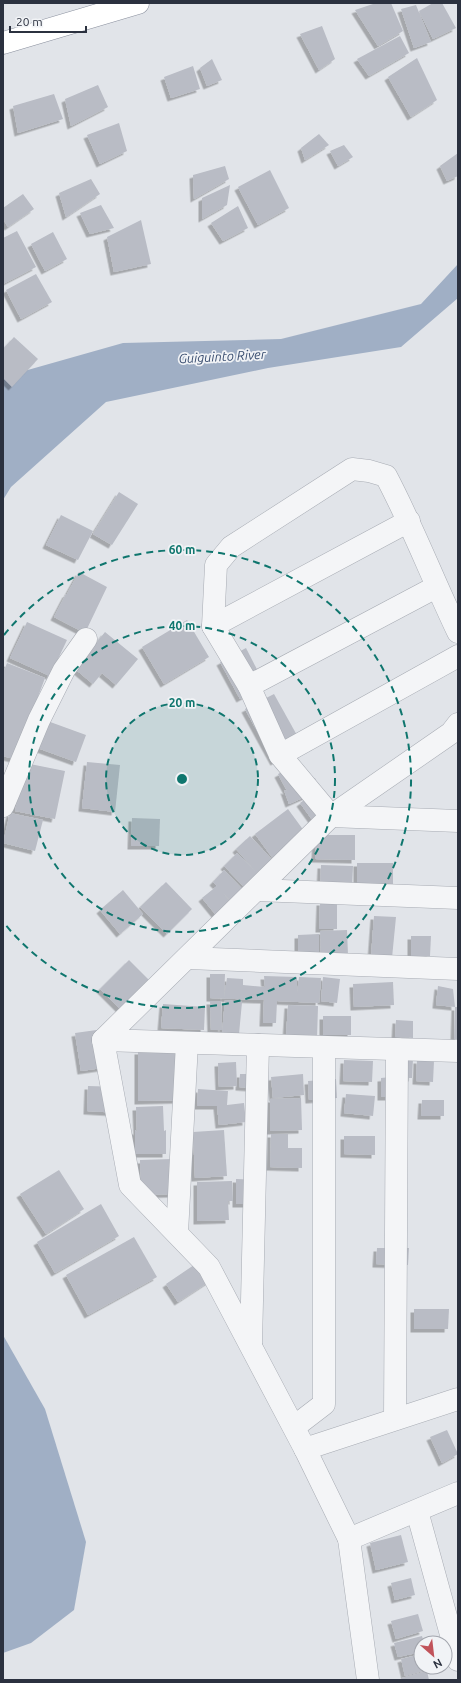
<svg xmlns="http://www.w3.org/2000/svg" width="461" height="1683" viewBox="0 0 461 1683" font-family="Ubuntu,sans-serif">
	<defs>
		<filter id="shadow"><feDropShadow dx="-3.5" dy="3.5" stdDeviation="0" flood-color="#0004"/></filter>
	</defs>
	<rect width="100%" height="100%" fill="#e1e4e9"/>
	<g fill="#a0afc5">
		<polygon points="458,264 458,298 401,347 268,368 106,402 11,487 3,500 3,377 123,343 281,339 421,304"/>
		<polygon points="3,1335 45,1409 86,1542 74,1610 31,1643 3,1653"/>
	</g>
	<g fill="#b9bcc5" filter="url(#shadow)">
		<polygon points="376,3 391,3 403,31 378,46 355,10"/>
		<polygon points="433,3 442,3 456,28 433,39 419,11"/>
		<polygon points="416,5 431,42 414,48 401,9"/>
		<polygon points="322,26 335,59 319,70 300,34"/>
		<polygon points="400,36 409,53 369,76 357,59"/>
		<polygon points="417,58 437,100 411,117 388,77"/>
		<polygon points="212,59 222,80 207,86 200,68"/>
		<polygon points="193,66 200,89 171,98 164,77"/>
		<polygon points="98,85 108,107 71,126 65,99"/>
		<polygon points="54,94 63,119 18,133 13,106"/>
		<polygon points="119,123 127,151 100,164 87,135"/>
		<polygon points="319,134 329,145 305,160 301,148"/>
		<polygon points="344,145 353,157 338,166 330,151"/>
		<polygon points="458,153 458,176 447,181 440,166"/>
		<polygon points="225,166 229,179 194,199 193,175"/>
		<polygon points="270,170 289,208 258,225 238,187"/>
		<polygon points="91,179 100,194 66,217 59,193"/>
		<polygon points="230,185 227,205 202,219 202,198"/>
		<polygon points="23,194 34,209 8,227 3,219 3,208"/>
		<polygon points="101,205 114,228 90,234 80,213"/>
		<polygon points="238,206 248,228 223,241 211,223"/>
		<polygon points="141,220 151,264 114,272 107,237"/>
		<polygon points="17,231 36,267 3,284 3,238"/>
		<polygon points="53,232 67,259 45,271 31,244"/>
		<polygon points="36,274 52,302 21,319 6,290"/>
		<polygon points="14,337 38,359 12,387 3,378 3,349"/>
		<polygon points="119,492 138,504 112,545 93,534"/>
		<polygon points="61,515 93,531 78,560 46,545"/>
		<polygon points="79,572 107,587 85,633 54,617 66,594 67,594"/>
		<polygon points="187,620 209,657 164,684 142,647"/>
		<polygon points="27,622 67,640 50,676 10,658"/>
		<polygon points="105,632 138,659 116,685 102,673 93,684 75,669"/>
		<polygon points="246,648 265,685 240,699 220,662"/>
		<polygon points="7,663 45,678 33,710 17,760 3,756 3,673"/>
		<polygon points="274,694 303,746 274,762 245,709"/>
		<polygon points="42,719 86,735 76,762 32,746"/>
		<polygon points="87,762 120,765 115,812 82,808"/>
		<polygon points="25,763 65,771 55,819 15,811"/>
		<polygon points="299,763 308,780 315,778 320,790 318,828 300,803 314,793 289,804 284,790 287,791 278,774"/>
		<polygon points="288,809 307,835 274,860 255,834"/>
		<polygon points="10,813 43,820 35,851 3,843"/>
		<polygon points="132,818 160,819 159,846 131,846"/>
		<polygon points="316,835 355,835 355,860 315,859"/>
		<polygon points="250,836 277,865 249,892 224,866 237,853 256,872 236,849"/>
		<rect x="357" y="863" width="36" height="27"/>
		<polygon points="321,865 353,866 352,889 320,888"/>
		<polygon points="224,870 248,895 237,907 223,893 235,908 220,920 202,898 217,886 213,882"/>
		<polygon points="166,882 192,909 167,934 140,907"/>
		<polygon points="123,890 143,914 120,934 100,910"/>
		<polygon points="320,902 337,902 337,929 319,929"/>
		<polygon points="374,916 396,917 392,958 371,957"/>
		<polygon points="347,930 348,955 321,957 320,931"/>
		<polygon points="319,934 319,958 298,958 298,935"/>
		<polygon points="411,936 431,936 430,956 411,956"/>
		<polygon points="129,960 153,984 124,1013 100,989"/>
		<polygon points="210,974 225,974 224,998 227,978 243,979 243,985 265,987 264,976 297,977 297,994 299,977 321,978 319,1003 277,1001 276,1023 263,1023 264,1000 210,998"/>
		<polygon points="323,977 340,979 337,1003 321,1001"/>
		<polygon points="393,982 394,1005 354,1007 353,984"/>
		<polygon points="438,986 453,989 455,1007 436,1005"/>
		<polygon points="225,1000 242,1002 239,1034 222,1033"/>
		<polygon points="210,1001 221,1001 222,1030 211,1030"/>
		<polygon points="163,1004 205,1007 204,1030 161,1028"/>
		<polygon points="288,1005 318,1006 317,1038 286,1037"/>
		<polygon points="455,1007 458,1007 458,1039 454,1039"/>
		<rect x="323" y="1016" width="28" height="19"/>
		<polygon points="396,1020 413,1021 413,1038 395,1037"/>
		<polygon points="111,1028 116,1066 81,1071 75,1033"/>
		<polygon points="181,1050 181,1100 138,1101 138,1051"/>
		<polygon points="392,1058 413,1059 412,1078 405,1078 405,1097 381,1097 381,1078 391,1077"/>
		<polygon points="344,1060 373,1061 372,1082 343,1081"/>
		<polygon points="417,1060 434,1061 433,1082 416,1081"/>
		<polygon points="236,1062 237,1086 219,1087 218,1063"/>
		<polygon points="240,1074 254,1074 253,1088 239,1087"/>
		<polygon points="303,1074 304,1095 273,1098 271,1077"/>
		<polygon points="336,1079 337,1098 309,1100 308,1081"/>
		<polygon points="88,1086 121,1087 120,1113 87,1111"/>
		<polygon points="198,1089 228,1091 227,1105 244,1103 246,1122 219,1125 217,1106 197,1106"/>
		<polygon points="346,1094 375,1096 373,1116 344,1113"/>
		<polygon points="301,1098 302,1130 270,1131 270,1099"/>
		<polygon points="422,1100 444,1100 444,1116 421,1116"/>
		<polygon points="163,1106 164,1131 166,1130 166,1154 135,1154 135,1130 137,1132 136,1107"/>
		<polygon points="224,1130 227,1176 195,1178 193,1132"/>
		<polygon points="271,1134 288,1134 288,1148 302,1148 302,1168 270,1167"/>
		<polygon points="344,1136 375,1136 375,1155 344,1154"/>
		<polygon points="172,1159 172,1194 141,1195 140,1160"/>
		<polygon points="59,1170 84,1209 46,1234 20,1194"/>
		<polygon points="236,1179 262,1180 261,1204 236,1204"/>
		<polygon points="232,1181 233,1201 228,1201 229,1220 197,1221 197,1182"/>
		<polygon points="101,1204 119,1236 55,1273 37,1242"/>
		<polygon points="134,1237 157,1277 88,1315 66,1275"/>
		<polygon points="377,1248 409,1248 408,1265 376,1264"/>
		<polygon points="197,1263 210,1281 178,1302 166,1284"/>
		<polygon points="414,1309 449,1309 448,1329 414,1329"/>
		<polygon points="447,1430 458,1454 442,1463 430,1437"/>
		<polygon points="401,1535 408,1562 376,1570 370,1543"/>
		<polygon points="411,1578 415,1595 395,1600 391,1583"/>
		<polygon points="418,1614 423,1631 396,1639 391,1621"/>
		<polygon points="422,1636 424,1643 421,1643 421,1652 398,1657 394,1643"/>
		<polygon points="421,1654 421,1667 430,1667 430,1669 405,1676 401,1659"/>
		<polygon points="427,1671 429,1680 402,1680 402,1678"/>
	</g>
	<g fill="none" stroke-linecap="round" stroke-linejoin="round">
		<defs>
			<g id="street">
				<polyline points="213,626 409,521"/>
				<path d="M 458,632 C 433,580 413,527 386,476 L 369,471 L 352,469 L 231,547 L 216,565 L 213,626 L 249,686 L 280,755 L 331,816 L 458,821"/>
				<polyline points="249,686 436,587"/>
				<polyline points="458,724 451,733 331,816 103,1040 458,1051"/>
				<polyline points="280,755 458,656"/>
				<polyline points="3,806 39,720 64,670 86,639"/>
				<polyline points="257,890 458,898"/>
				<polyline points="188,958 458,969"/>
				<polyline points="103,1040 130,1185 209,1267 305,1449"/>
				<polyline points="177,1233 187,1043"/>
				<polyline points="251,1344 258,1045"/>
				<polyline points="395,1419 397,1049"/>
				<polyline points="294,1427 324,1404 324,1047"/>
				<polyline points="417,1511 458,1660"/>
				<polyline points="349,1539 305,1449 458,1399"/>
				<polyline points="368,1680 349,1539 458,1493"/>
			</g>
			<polyline id="highway" points="3,43 138,3"/>
		</defs>
		<use href="#street" stroke="#a7abb3" stroke-width="23"/>
		<use href="#highway" stroke="#8a909e" stroke-width="23"/>
		<use href="#street" stroke="#f4f5f7" stroke-width="22"/>
		<use href="#highway" stroke="#fff" stroke-width="22"/>
	</g>
	<circle cx="182" cy="779" r="76" fill="#0f766e" fill-opacity=".12"/>
	<g fill="none" stroke="#0f766e" stroke-width="2" stroke-dasharray="7 5">
		<circle cx="182" cy="779" r="76"/>
		<circle cx="182" cy="779" r="153"/>
		<path d="M4 635A229 229 0 1 1 4 923"/>
	</g>
	<g text-anchor="middle" stroke-width="3.5" stroke-linejoin="round" paint-order="stroke">
		<g font-size="13" font-style="italic" fill="#394d6f" stroke="#f1f3f6">
			<text transform="translate(222 356) rotate(-3)" y="5">Guiguinto River</text>
		</g>
	</g>
	<circle cx="182" cy="779" r="6" fill="#0f766e" stroke="#f1f3f6" stroke-width="2"/>
	<g font-size="12" text-anchor="middle" font-weight="bold" fill="#0f766e" stroke="#f1f3f6" stroke-width="3.5" stroke-linejoin="round" paint-order="stroke">
		<text x="182" y="554">60 m</text>
		<text x="182" y="630">40 m</text>
		<text x="182" y="707">20 m</text>
	</g>
	<rect width="461" height="1683" fill="none" stroke="#2b313f" stroke-width="8"/>
	<g transform="translate(433 1655) rotate(152)"><circle r="19" fill="#f1f3f6" stroke="#a2a5ad"/>
	<path d="M0-3L7 15L0 10L-7 15Z" fill="#c1535a"/>
	<text y="-6" font-size="11" font-weight="bold" text-anchor="middle" fill="#2b313f">N</text>
	</g>
	<path d="M10 26v6h76v-6" fill="none" stroke="#2b313f" stroke-width="2"/>
	<text x="16" y="26" font-size="12" fill="#2b313f" stroke="#f1f3f6" stroke-width="3" paint-order="stroke">20 m</text>
</svg>
